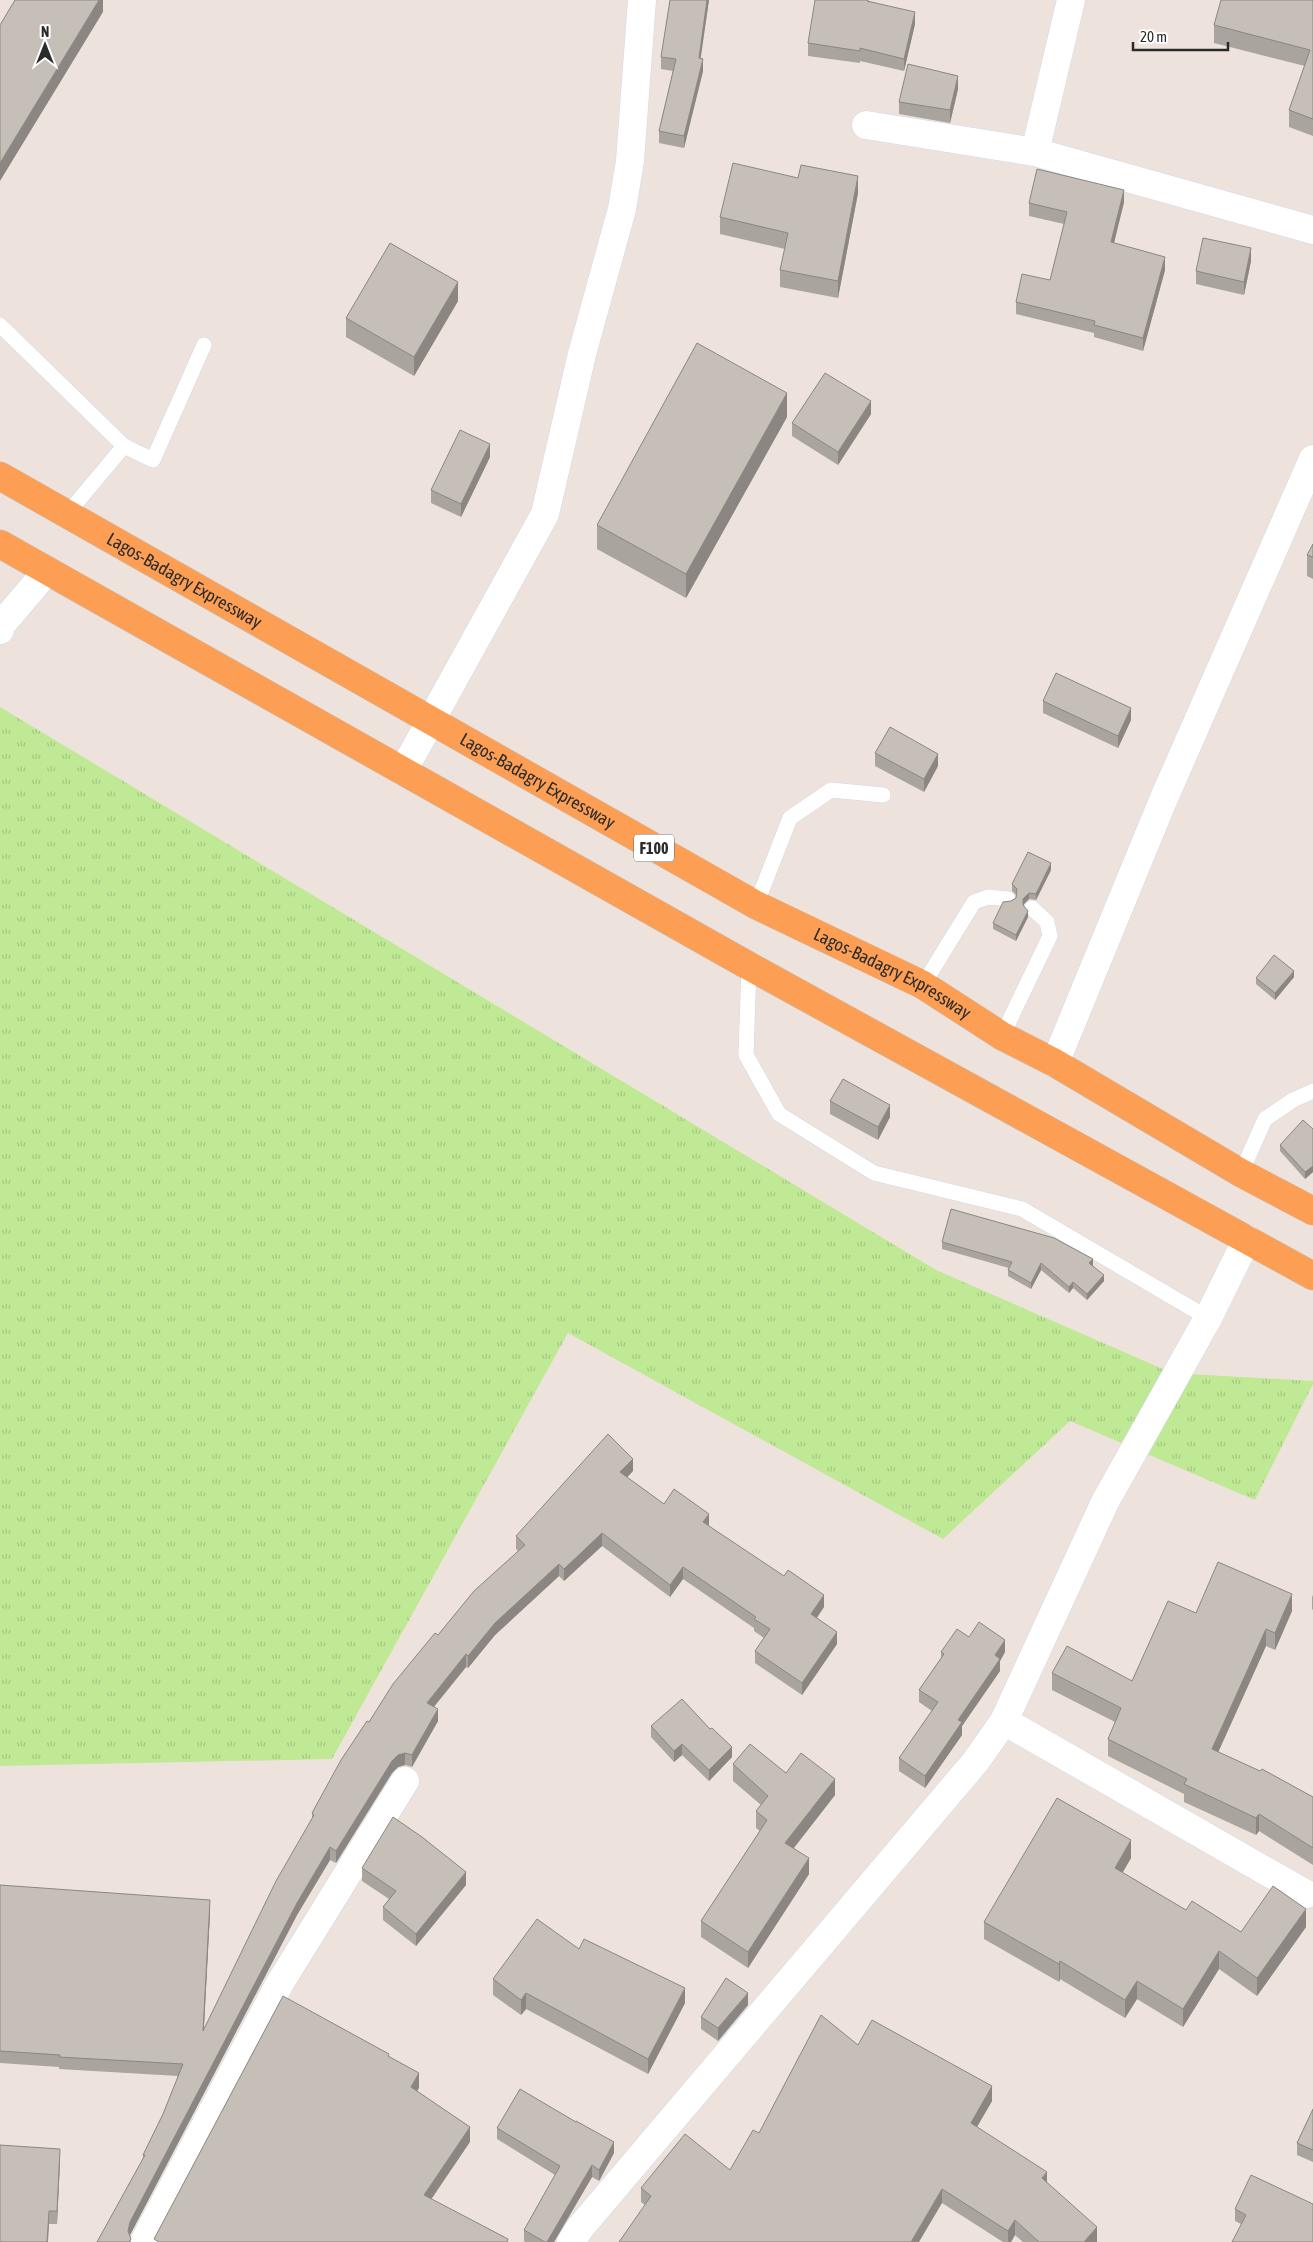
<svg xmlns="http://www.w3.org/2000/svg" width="1313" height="2242" viewBox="0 0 1313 2242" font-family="'Asap Condensed',sans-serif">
	<defs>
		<pattern id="grass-tufts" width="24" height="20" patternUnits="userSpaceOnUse" patternTransform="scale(1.25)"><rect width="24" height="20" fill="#bfe995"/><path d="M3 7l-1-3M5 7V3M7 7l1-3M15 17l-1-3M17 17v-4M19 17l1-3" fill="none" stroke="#a4c881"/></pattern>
	</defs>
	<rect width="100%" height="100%" fill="#eee3dc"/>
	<polygon fill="url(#grass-tufts)" points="0,707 936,1270 1172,1373 1313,1381 1313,1384 1255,1500 1070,1421 943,1539 568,1333 332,1759 0,1766"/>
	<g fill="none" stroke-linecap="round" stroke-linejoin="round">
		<defs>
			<g id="service">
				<polyline points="0,325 124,446"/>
				<polyline points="67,514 124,446 153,460 204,345"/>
				<polyline points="756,905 790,818 831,790 883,795"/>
				<polyline points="749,966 746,1055 779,1114 874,1173 1022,1209 1208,1318"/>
				<polyline points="923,985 974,902 988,897 1008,899"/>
				<polyline points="1002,1036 1050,936 1047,922 1032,908"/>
				<polyline points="1241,1173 1265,1119 1293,1100 1313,1091"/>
			</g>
			<g id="minor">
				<polyline points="866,125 1035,152 1313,230"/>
				<polyline points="1035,152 1071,0"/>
				<polyline points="0,630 2,624 47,571"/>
				<polyline points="403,771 545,514 582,354 622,209 630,161 642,0"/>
				<polyline points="1055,1063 1164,798 1313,459"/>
				<polyline points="1004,1721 1306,1894"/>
				<polyline points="144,2242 280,1983 405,1781"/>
				<polyline points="571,2242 580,2228 976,1761 1004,1721 1105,1502 1208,1318 1247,1239"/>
			</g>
			<g id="trunk">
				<path id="s1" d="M 0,476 L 756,905 L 923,985 L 1002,1036 L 1055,1063 L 1241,1173 L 1313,1211"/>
				<polyline points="0,544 749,966 1313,1276"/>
			</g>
		</defs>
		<use href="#service" stroke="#d1d8e5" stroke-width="16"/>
		<use href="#minor" stroke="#d1d8e5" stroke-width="29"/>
		<use href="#trunk" stroke="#c4c4c4" stroke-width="29"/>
		<use href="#service" stroke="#fff" stroke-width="15"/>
		<use href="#minor" stroke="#fff" stroke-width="28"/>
		<use href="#trunk" stroke="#fd9e55" stroke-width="28"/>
	</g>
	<g fill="#aaa49e">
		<polygon points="670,0 709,0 700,59 703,71 684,148 659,143 659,131 673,71 661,69 661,57"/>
		<polygon points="869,0 869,1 915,24 904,71 860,61 860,63 808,56 808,43"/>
		<polygon points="1313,0 1313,136 1289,127 1289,110 1305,66 1214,43 1214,25"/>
		<polygon points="958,89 950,123 899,114 899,102"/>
		<polygon points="798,178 858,193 838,298 780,287 780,270 785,249 720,234 720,217"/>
		<polygon points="1124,202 1114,243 1165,270 1143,351 1094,337 1094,333 1016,314 1016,302 1050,280 1064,224 1029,216 1029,203"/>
		<polygon points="1251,261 1244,295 1196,284 1196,271"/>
		<polygon points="458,301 414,376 346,337 346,318"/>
		<polygon points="871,414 838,465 792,436 792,423"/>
		<polygon points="787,417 686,598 597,549 597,525"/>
		<polygon points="490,457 461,517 431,503 431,490"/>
		<polygon points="1313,544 1313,579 1307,576 1307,555"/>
		<polygon points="1043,701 1131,720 1118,748 1043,713"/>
		<polygon points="875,753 938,766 924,792 875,766"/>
		<polygon points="1051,870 1036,900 1029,899 1023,905 1028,917 1016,941 993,929 993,923 1011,901 1016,898 1016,895 1012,891 1012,884"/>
		<polygon points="1294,977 1275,1000 1256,984 1256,978"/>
		<polygon points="830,1101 890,1117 878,1140 830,1114"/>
		<polygon points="1313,1129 1313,1172 1305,1179 1280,1151 1280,1145"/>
		<polygon points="942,1242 1093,1265 1093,1266 1104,1281 1087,1300 1073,1288 1069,1293 1041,1270 1031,1289 1008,1276 1008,1270 1009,1268 942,1249"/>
		<polygon points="633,1471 627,1477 664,1504 709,1526 824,1607 817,1618 837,1644 802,1695 755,1663 755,1651 764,1638 754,1631 754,1628 683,1579 670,1597 602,1546 564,1581 559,1576 495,1635 468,1668 466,1667 434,1707 438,1721 414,1763 412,1767 405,1765 398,1767 392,1773 336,1863 330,1860 297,1915 130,2235 131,2242 97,2242 143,2159 143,2155 163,2114 178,2076 59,2069 59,2067 0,2063 0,1885 210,1913 204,2029 312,1819 312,1813 369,1722 438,1635 518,1551 516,1549 516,1536"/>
		<polygon points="1313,1595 1313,1610 1312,1609 1312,1597"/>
		<polygon points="1292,1611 1275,1650 1266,1646 1218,1752 1313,1797 1313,1865 1259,1831 1256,1835 1184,1802 1184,1794 1108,1756 1108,1739 1115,1722 1052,1690 1052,1673 1132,1681 1196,1613"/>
		<polygon points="969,1637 1005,1652 1000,1661 1000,1671 962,1726 962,1735 925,1788 899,1771 899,1758 932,1711 919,1702 919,1690 941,1658 941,1652"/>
		<polygon points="651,1726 732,1757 709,1781 682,1755 674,1762 651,1737"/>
		<polygon points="733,1764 786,1773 835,1795 794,1848 809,1874 748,1968 701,1937 701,1921 760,1831 756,1828 756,1811 761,1805 733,1781"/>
		<polygon points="1131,1858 1122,1873 1186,1910 1241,1932 1306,1927 1257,1996 1219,1969 1183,2027 1137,1999 1125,2018 1060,1979 1059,1982 984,1939 984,1922"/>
		<polygon points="362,1868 466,1885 416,1946 383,1920 383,1907 389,1899 362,1881"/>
		<polygon points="579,1949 685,2003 648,2074 526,2009 521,2015 493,1995 493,1979"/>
		<polygon points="748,2005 718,2041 701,2029 701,2017"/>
		<polygon points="858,2045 992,2101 977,2127 1047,2182 1097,2242 1023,2242 1015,2235 1011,2242 1003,2242 942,2203 645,2205 641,2202 641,2188 730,2170 759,2133"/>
		<polygon points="1313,2109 1313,2162 1297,2155 1297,2143"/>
		<polygon points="576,2122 614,2153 599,2181 592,2177 554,2242 525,2242 524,2241 524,2230 555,2175 497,2139 497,2128"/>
		<polygon points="60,2161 57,2224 49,2224 0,2242"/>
		<polygon points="1313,2204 1241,2224 1235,2221 1235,2209"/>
	</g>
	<g fill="#8b8681">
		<polygon points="99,0 103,0 103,12 0,181 0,163"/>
		<polygon points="707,0 709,0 699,70 699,58"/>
		<polygon points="915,12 915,24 904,71 904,59"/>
		<polygon points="703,59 703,71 684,148 684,136"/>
		<polygon points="958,76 958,89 950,123 950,110"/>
		<polygon points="858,176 858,193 838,298 838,281"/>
		<polygon points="1124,190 1124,202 1111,255 1111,242"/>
		<polygon points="1251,248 1251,261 1244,295 1244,282"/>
		<polygon points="1165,257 1165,270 1143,351 1143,338"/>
		<polygon points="458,282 458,301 414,376 414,357"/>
		<polygon points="787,393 787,417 686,598 686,574"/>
		<polygon points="871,401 871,414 838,465 838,452"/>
		<polygon points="490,444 490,457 461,517 461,504"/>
		<polygon points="1131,708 1131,720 1118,748 1118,736"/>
		<polygon points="938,754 938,766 924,792 924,779"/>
		<polygon points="1051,863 1051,870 1036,900 1036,894"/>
		<polygon points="1029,893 1029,899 1023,905 1023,899"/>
		<polygon points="1028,911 1028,917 1016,941 1016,935"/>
		<polygon points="1294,971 1294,977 1275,1000 1275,993"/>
		<polygon points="890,1105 890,1117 878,1140 878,1127"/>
		<polygon points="1313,1166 1313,1172 1305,1179 1305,1172"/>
		<polygon points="1093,1259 1093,1265 1089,1269 1089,1263"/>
		<polygon points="1041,1263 1041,1270 1031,1289 1031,1283"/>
		<polygon points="1104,1275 1104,1281 1087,1300 1087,1294"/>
		<polygon points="1073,1282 1073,1288 1069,1293 1069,1287"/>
		<polygon points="633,1459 633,1471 620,1485 620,1472"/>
		<polygon points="709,1514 709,1526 703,1522"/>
		<polygon points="602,1533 602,1546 564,1581 564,1569"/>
		<polygon points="559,1564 559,1576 495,1635 468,1668 468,1656 495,1623"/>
		<polygon points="683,1567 683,1579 670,1597 670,1585"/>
		<polygon points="1292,1594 1292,1611 1275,1650 1275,1633"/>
		<polygon points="824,1595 824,1607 811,1626 811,1614"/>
		<polygon points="1266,1629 1266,1646 1212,1766 1212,1749"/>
		<polygon points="837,1632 837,1644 802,1695 802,1683"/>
		<polygon points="1005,1640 1005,1652 1000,1661 1000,1671 962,1726 962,1735 925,1788 925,1776 958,1720 995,1655"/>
		<polygon points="466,1654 466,1667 427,1715 427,1703"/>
		<polygon points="438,1709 438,1721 412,1767 412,1755"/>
		<polygon points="682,1744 682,1755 674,1762 674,1751"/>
		<polygon points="732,1747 732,1757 709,1781 709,1770"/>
		<polygon points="405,1753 405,1765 398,1767 392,1773 336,1863 336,1851 392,1761 398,1755"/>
		<polygon points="835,1779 835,1795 785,1859 785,1843"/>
		<polygon points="1259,1814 1259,1831 1256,1835 1256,1818"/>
		<polygon points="1131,1840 1131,1858 1115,1886 1115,1868"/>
		<polygon points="330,1847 330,1860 297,1915 130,2235 128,2231 130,2222 297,1903"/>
		<polygon points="809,1858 809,1874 748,1968 748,1952"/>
		<polygon points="466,1872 466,1885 416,1946 416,1934"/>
		<polygon points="210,1900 210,1913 203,2043 203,2031"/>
		<polygon points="1306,1909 1306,1927 1257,1996 1257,1978"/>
		<polygon points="1219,1951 1219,1969 1183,2027 1183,2009"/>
		<polygon points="1060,1961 1060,1979 1059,1982 1059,1964"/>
		<polygon points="1137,1981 1137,1999 1125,2018 1125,2000"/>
		<polygon points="685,1988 685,2003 648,2074 648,2059"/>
		<polygon points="526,1993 526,2009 521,2015 521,2000"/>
		<polygon points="748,1993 748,2005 718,2041 718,2028"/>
		<polygon points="419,2073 419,2088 411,2103 411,2087"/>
		<polygon points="992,2086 992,2101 971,2137 971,2123"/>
		<polygon points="470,2127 470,2142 424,2210 424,2195"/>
		<polygon points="614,2142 614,2153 599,2181 599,2170"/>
		<polygon points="60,2149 60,2161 57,2224 57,2211"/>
		<polygon points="592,2165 592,2177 554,2242 547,2242"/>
		<polygon points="1047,2172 1047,2186 1042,2178"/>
		<polygon points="942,2189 942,2203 919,2242 911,2242"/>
		<polygon points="49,2211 49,2224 48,2242 47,2242"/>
		<polygon points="1015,2220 1015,2235 1011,2242 1008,2242 1008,2231"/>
		<polygon points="1097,2227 1097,2242 1084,2242"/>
	</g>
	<g fill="#c6bfb8" stroke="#8b8681">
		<polygon points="15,0 99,0 0,163 0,25"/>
		<polygon points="670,0 707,0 699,58 703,59 684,136 659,131 676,59 661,57"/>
		<polygon points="815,0 867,0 867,1 915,12 904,59 860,48 860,51 808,43"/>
		<polygon points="1221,0 1313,0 1313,119 1289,110 1310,50 1214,25"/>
		<polygon points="908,64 958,76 950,110 899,102"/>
		<polygon points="733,163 798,178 801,165 858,176 838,281 780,270 788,233 720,217"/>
		<polygon points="1037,169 1124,190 1111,242 1165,257 1143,338 1094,325 1095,321 1016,302 1022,274 1050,280 1067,212 1029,203"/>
		<polygon points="1203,238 1251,248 1244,282 1196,271"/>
		<polygon points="390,243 458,282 414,357 346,318"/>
		<polygon points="697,343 787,393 686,574 597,525"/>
		<polygon points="825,373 871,401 838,452 792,423"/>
		<polygon points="460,430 490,444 461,504 431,490"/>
		<polygon points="1313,544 1313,557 1307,555"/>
		<polygon points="1056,673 1131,708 1118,736 1043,701"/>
		<polygon points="890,727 938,754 924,779 875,753"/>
		<polygon points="1028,852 1051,863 1036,894 1029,893 1023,899 1023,905 1028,911 1016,935 993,923 1003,902 1011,901 1016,898 1017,889 1012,884"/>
		<polygon points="1274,955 1294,971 1275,993 1256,978"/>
		<polygon points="843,1079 890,1105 878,1127 830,1101"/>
		<polygon points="1303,1120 1313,1129 1313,1166 1305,1172 1280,1145"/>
		<polygon points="951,1209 1054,1238 1093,1259 1089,1263 1104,1275 1087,1294 1073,1282 1069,1287 1041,1263 1031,1283 1008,1270 1012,1262 942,1242"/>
		<polygon points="608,1434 633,1459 620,1472 664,1504 674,1489 709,1514 703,1522 784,1576 788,1570 824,1595 811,1614 837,1632 802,1683 755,1651 770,1629 754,1619 756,1617 683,1567 670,1585 602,1533 564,1569 559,1564 495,1623 468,1656 466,1654 427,1703 438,1709 414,1751 412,1755 405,1753 398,1755 392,1761 336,1851 330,1847 297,1903 130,2222 128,2231 131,2239 129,2242 97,2242 145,2155 143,2155 163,2114 183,2064 59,2057 60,2055 0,2051 0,1885 210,1900 203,2031 276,1881 314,1815 312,1813 341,1760 367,1721 369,1722 393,1684 435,1633 438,1635 474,1591 525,1545 516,1536"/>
		<polygon points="1218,1562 1292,1594 1275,1633 1266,1629 1212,1749 1260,1771 1262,1769 1313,1797 1313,1848 1259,1814 1256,1818 1184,1784 1187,1779 1108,1739 1121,1708 1052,1673 1067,1646 1132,1681 1168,1601 1196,1613"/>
		<polygon points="979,1622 1005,1640 995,1655 1000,1659 958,1720 962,1722 925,1776 899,1758 938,1702 919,1690 944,1654 941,1652 957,1629 969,1637"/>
		<polygon points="682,1699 710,1729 712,1728 732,1747 709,1770 682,1744 674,1751 651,1726"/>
		<polygon points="750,1744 786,1773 801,1753 835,1779 785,1843 809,1858 748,1952 701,1921 767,1820 756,1811 768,1796 733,1764"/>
		<polygon points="1057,1798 1131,1840 1115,1868 1186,1910 1192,1901 1241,1932 1273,1886 1306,1909 1257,1978 1219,1951 1183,2009 1137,1981 1125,2000 1060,1961 1059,1964 984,1922"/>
		<polygon points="393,1817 422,1837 466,1872 416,1934 383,1907 396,1891 362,1868"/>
		<polygon points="537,1919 579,1949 584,1939 685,1988 648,2059 526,1993 521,2000 493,1979"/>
		<polygon points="726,1978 748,1993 718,2028 701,2017"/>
		<polygon points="283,1996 389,2054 388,2056 419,2073 411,2087 470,2127 424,2195 508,2239 507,2242 159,2242 154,2239"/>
		<polygon points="821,2015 858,2045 872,2020 992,2086 971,2123 1047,2172 1042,2178 1097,2227 1084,2242 1039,2242 1015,2220 1008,2231 942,2189 911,2242 619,2242 651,2196 641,2188 685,2134 730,2170 753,2130 759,2133"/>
		<polygon points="520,2089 576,2122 576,2121 614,2142 599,2170 592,2165 547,2242 545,2242 524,2230 560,2166 497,2128"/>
		<polygon points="1313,2109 1313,2150 1297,2143"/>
		<polygon points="0,2145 60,2149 57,2211 49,2211 47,2242 0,2242"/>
		<polygon points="1251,2175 1313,2204 1313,2242 1232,2242 1246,2215 1235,2209"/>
	</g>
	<g text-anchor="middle" stroke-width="4.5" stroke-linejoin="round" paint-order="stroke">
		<rect fill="#fff" stroke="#6b6b6b" stroke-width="1" x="634" y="834.5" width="40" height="27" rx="4"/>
		<g font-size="16" font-weight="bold" fill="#2b2b2b">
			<text x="654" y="854">F100</text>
		</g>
		<g font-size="18" fill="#2b2b2b" stroke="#fff">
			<text dy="6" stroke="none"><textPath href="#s1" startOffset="212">Lagos-Badagry Expressway</textPath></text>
			<text dy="6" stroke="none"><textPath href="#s1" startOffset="618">Lagos-Badagry Expressway</textPath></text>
			<text dy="6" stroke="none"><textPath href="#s1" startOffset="1022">Lagos-Badagry Expressway</textPath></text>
		</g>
	</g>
	<g transform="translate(45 45)" stroke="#ffffff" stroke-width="4" paint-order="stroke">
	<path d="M0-4L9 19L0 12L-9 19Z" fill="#2b2b2b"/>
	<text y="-8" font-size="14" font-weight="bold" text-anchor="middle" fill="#2b2b2b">N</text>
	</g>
	<path d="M1133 42v8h95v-8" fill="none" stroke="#2b2b2b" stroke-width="2.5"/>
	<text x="1140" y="42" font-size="15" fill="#2b2b2b" stroke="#ffffff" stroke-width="4" paint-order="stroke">20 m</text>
</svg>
